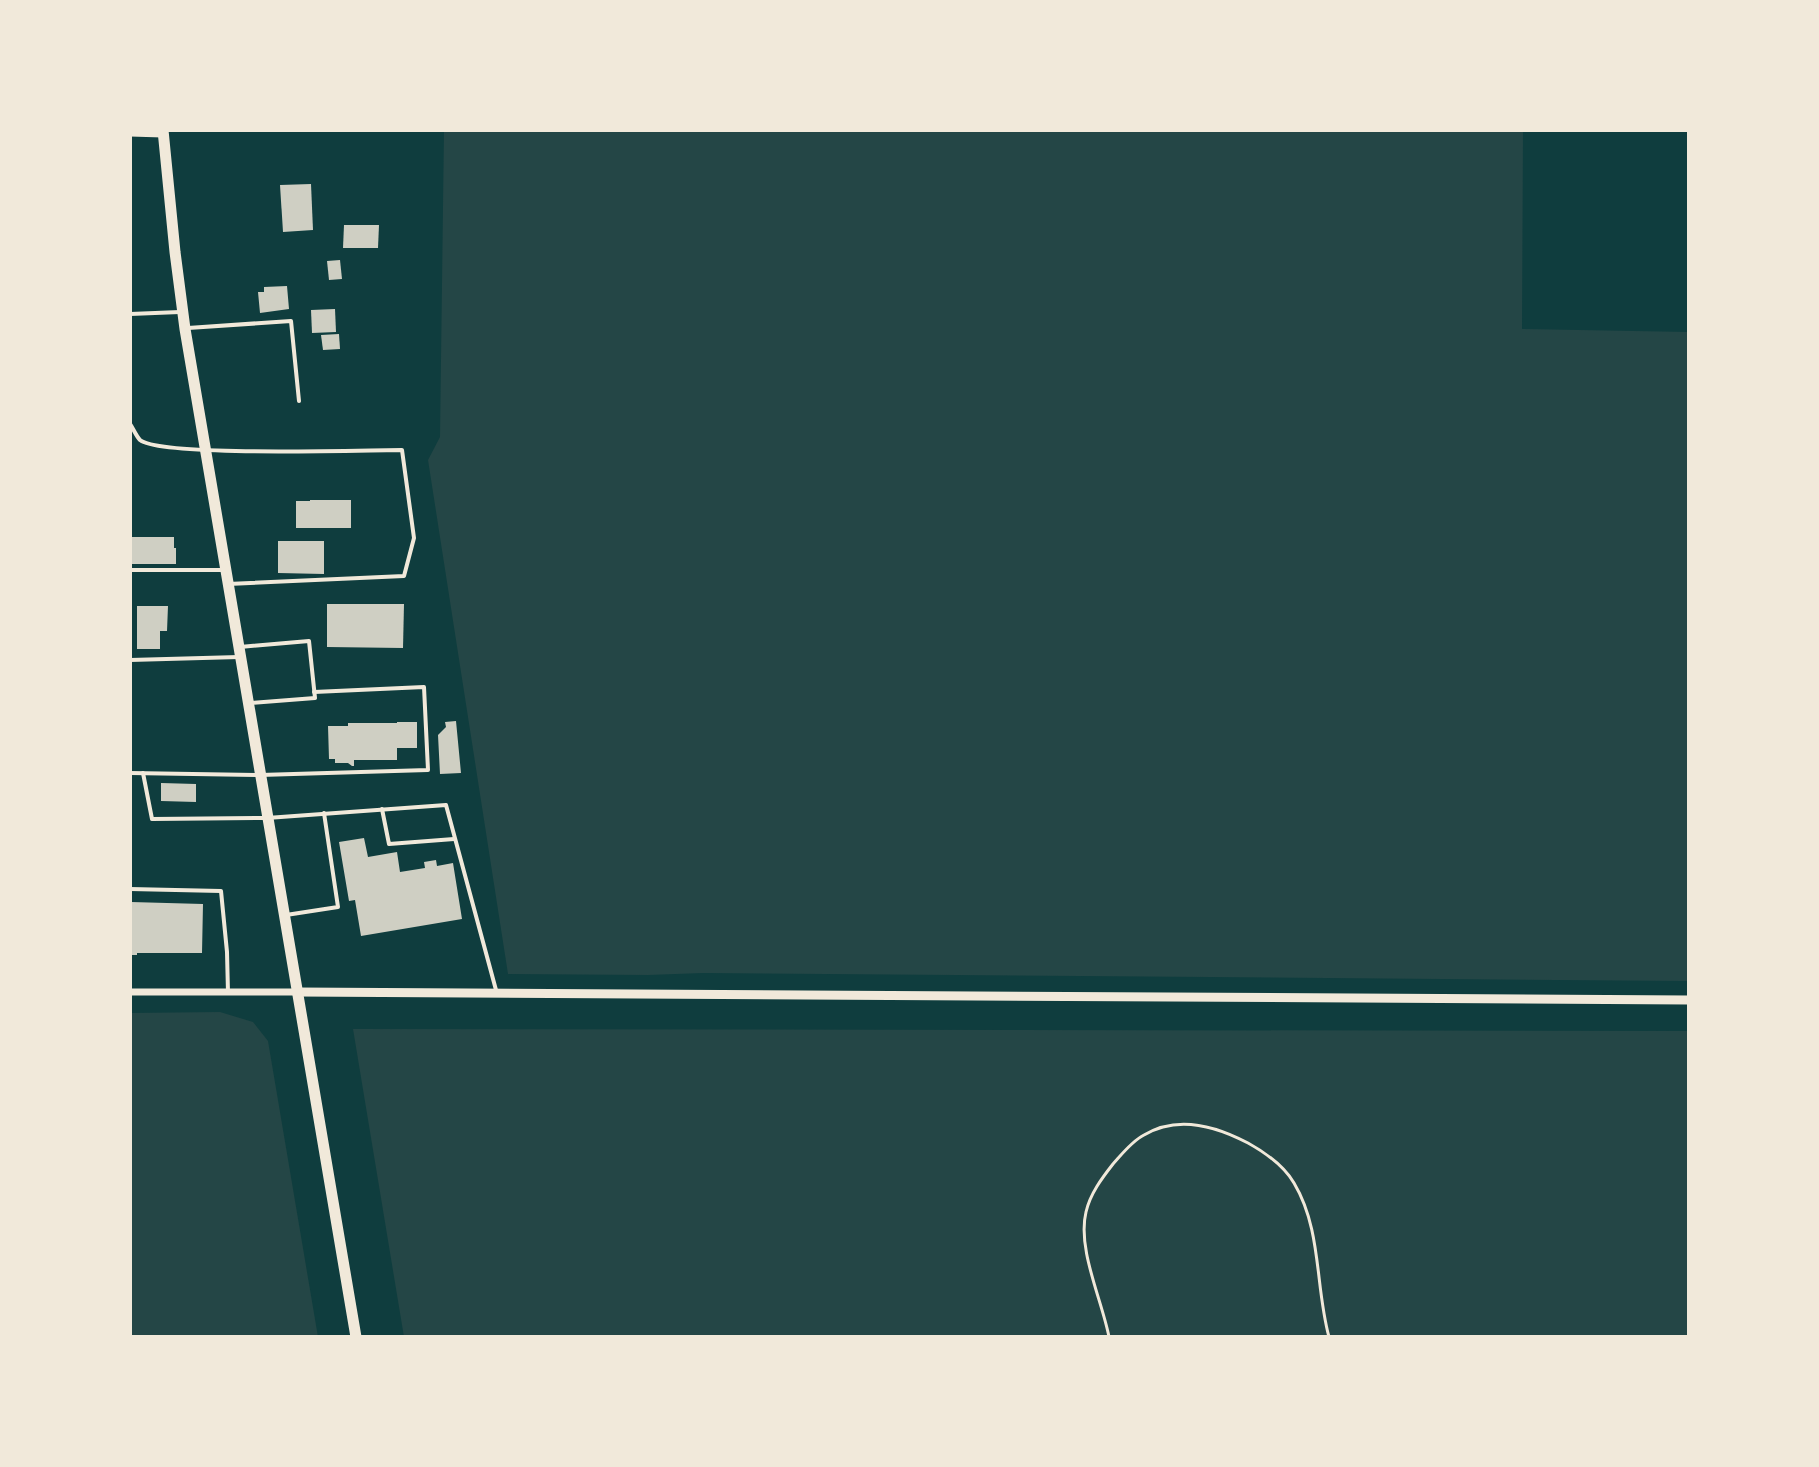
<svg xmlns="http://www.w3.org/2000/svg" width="1819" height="1467" viewBox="0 0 1819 1467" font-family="'IBM Plex Sans',sans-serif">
	<rect width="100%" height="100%" fill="#0f3d3e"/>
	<g fill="#244646">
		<polygon points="444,130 1523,130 1522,329 1689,332 1689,981 703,973 648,975 508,974 428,460 440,437"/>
		<polygon points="220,1012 253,1022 268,1041 318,1337 130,1337 130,1013"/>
		<polygon points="353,1029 1689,1031 1689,1337 404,1337"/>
	</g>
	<g fill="#cfcfc3">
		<polygon points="311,184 313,230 283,232 280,185"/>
		<polygon points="344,225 379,225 378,248 343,248"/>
		<polygon points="340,260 342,279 329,280 327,261"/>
		<polygon points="287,286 289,309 260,313 258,292 264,292 264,287"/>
		<polygon points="335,309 336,332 312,333 311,310"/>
		<polygon points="339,334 340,349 323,350 321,335"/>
		<polygon points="310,500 351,500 351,528 296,528 296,501 310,501"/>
		<polygon points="130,537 174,537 174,548 176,548 176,564 130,564"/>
		<polygon points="278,541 324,541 324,574 278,573"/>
		<polygon points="327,604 404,604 403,648 327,647"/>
		<polygon points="137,606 168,606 167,631 160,631 160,649 137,649"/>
		<polygon points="456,721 461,773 440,774 438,735 446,727 445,722"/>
		<polygon points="397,722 417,722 417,748 397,748 397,760 354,760 354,766 352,766 348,763 335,763 335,759 329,759 328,726 348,726 348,723 397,723"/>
		<polygon points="161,783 196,784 196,802 161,801"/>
		<polygon points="364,838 368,857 397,852 400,872 425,868 424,862 436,860 437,866 453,863 462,919 361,936 355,900 349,901 339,842"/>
		<polygon points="131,902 203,904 202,953 137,953 137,955 131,955"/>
	</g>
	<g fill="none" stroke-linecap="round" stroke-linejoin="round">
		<path stroke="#f1e9da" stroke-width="3" d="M 1109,1337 C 1102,1300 1077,1249 1086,1212 C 1090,1194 1102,1178 1113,1164 C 1122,1154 1132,1141 1144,1135 C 1177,1115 1216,1126 1248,1143 C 1266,1153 1284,1166 1294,1183 C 1322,1230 1315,1286 1329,1337"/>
		<g stroke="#f1e9da" stroke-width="4">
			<polyline points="130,314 180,312"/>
			<polyline points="188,328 291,321 299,401"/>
			<path d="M 130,424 C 133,428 136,436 140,440 C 161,457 363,450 402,450 L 414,538 L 404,576 L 228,584"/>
			<polyline points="130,570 224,570"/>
			<polyline points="240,647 309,641 315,698 251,703"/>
			<polyline points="130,660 239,657"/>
			<polyline points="130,773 260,775 428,770 424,687 314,692"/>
			<polyline points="143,773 152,819 267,818 446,805 496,990"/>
			<polyline points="382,809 389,844 454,839"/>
			<polyline points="130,889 221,891 227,952 228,993"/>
			<polyline points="286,915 338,907 324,813"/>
		</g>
		<g stroke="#f1e9da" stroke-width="7">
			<polyline points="130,133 163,134"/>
			<polyline points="130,992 297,992"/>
		</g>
		<polyline stroke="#f1e9da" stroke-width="9" points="297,992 1689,1000"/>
		<polyline stroke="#f1e9da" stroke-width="11" points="163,130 175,252 185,329 356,1337"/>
	</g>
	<rect width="1819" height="1467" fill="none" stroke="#f1e9da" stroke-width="264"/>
</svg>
